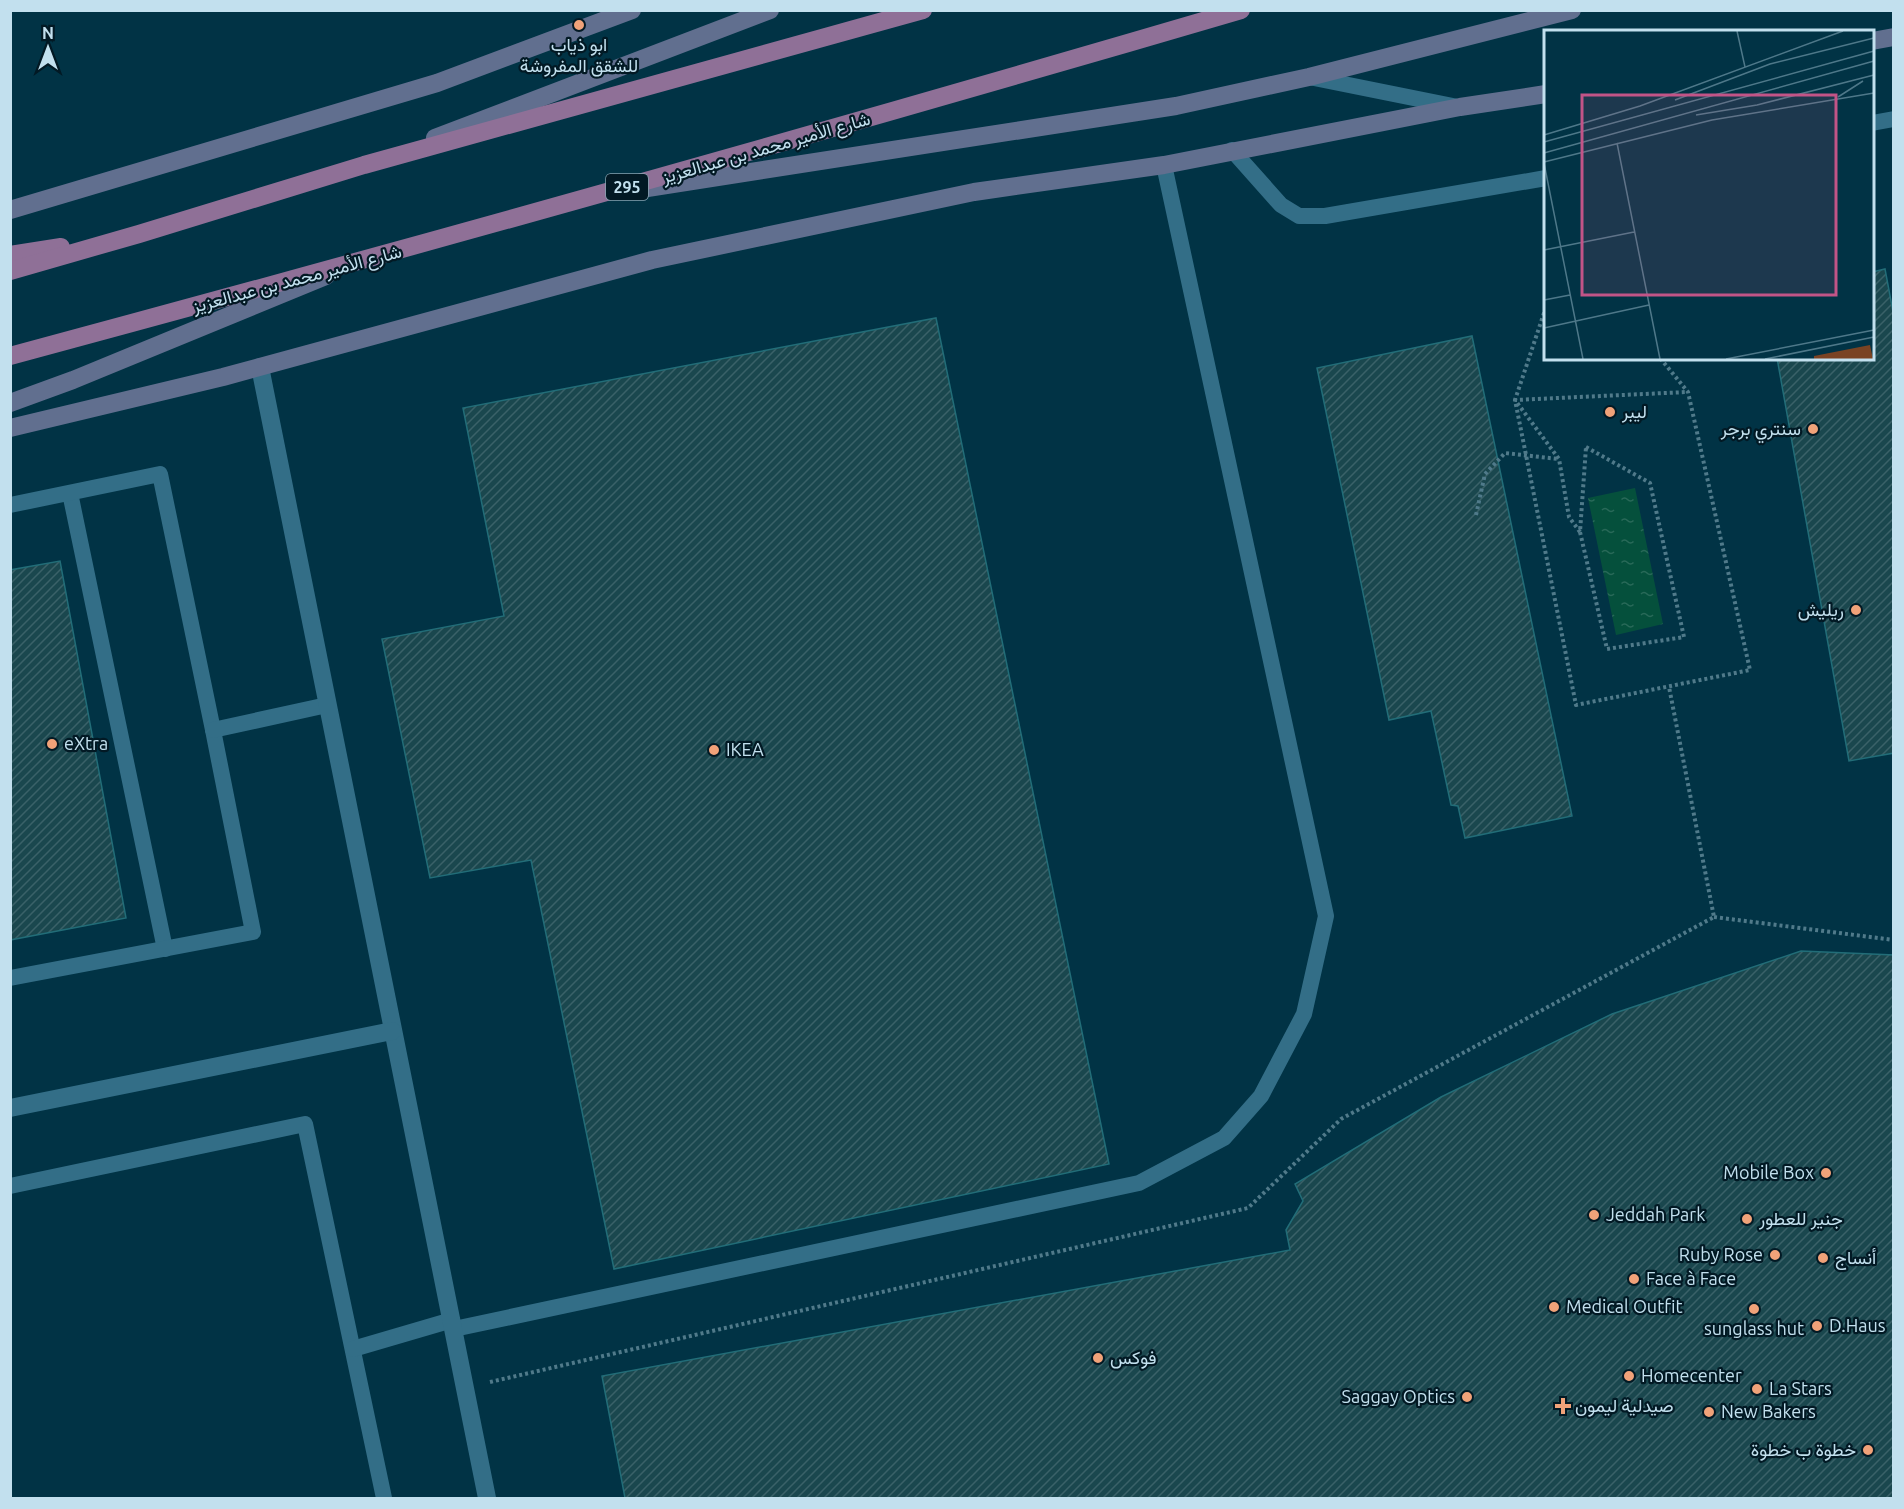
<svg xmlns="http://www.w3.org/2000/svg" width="1904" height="1509" viewBox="0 0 1904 1509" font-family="Ubuntu,Vazirmatn,sans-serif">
	<defs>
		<pattern id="water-ripples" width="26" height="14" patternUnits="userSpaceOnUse" patternTransform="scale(1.5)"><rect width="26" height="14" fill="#05503c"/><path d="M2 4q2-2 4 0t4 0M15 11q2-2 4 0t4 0" fill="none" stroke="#286958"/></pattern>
		<pattern id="building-hatch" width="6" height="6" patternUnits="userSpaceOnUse" patternTransform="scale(1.5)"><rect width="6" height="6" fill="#1a474e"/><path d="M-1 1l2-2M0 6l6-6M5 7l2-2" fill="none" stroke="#3a6168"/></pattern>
	</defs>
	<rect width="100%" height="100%" fill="#013345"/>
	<polygon fill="url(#water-ripples)" points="1635,488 1663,624 1616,635 1588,498"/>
	<g fill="url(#building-hatch)" stroke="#226d78" stroke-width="1.5">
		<polygon points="1885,269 1894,317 1894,753 1849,761 1777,358 1872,358 1872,272"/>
		<polygon points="936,318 1109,1164 614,1269 531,860 430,878 382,639 504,616 463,408"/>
		<polygon points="1472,336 1572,816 1465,838 1458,806 1451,805 1431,711 1389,720 1317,368"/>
		<polygon points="60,561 126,918 10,940 10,570"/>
		<polygon points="1801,951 1894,955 1894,1498 625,1498 602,1376 1290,1250 1286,1230 1303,1201 1295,1184 1441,1097 1612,1014"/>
	</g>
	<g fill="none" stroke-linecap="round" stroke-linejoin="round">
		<g stroke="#507a8a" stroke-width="4" stroke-dasharray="3 3" stroke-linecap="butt">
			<polyline points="1546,307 1515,400 1576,705 1750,670 1688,392 1660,358"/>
			<polygon points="1586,447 1650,483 1684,637 1607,649 1580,532"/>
			<polyline points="1476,515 1485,474 1505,453 1558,459"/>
			<polyline points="1580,532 1569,517 1559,459 1515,400 1687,392"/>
			<polyline points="1714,917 1894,940"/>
			<polyline points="490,1382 1248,1208 1341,1119 1714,917 1669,687"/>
		</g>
		<g stroke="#336e87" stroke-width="16">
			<polyline points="1309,77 1458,107"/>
			<polyline points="1872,123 1894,119"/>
			<polyline points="1232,150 1281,205 1299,216 1325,216 1546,178"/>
			<polyline points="70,493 165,949"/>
			<polyline points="10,505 160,474 213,730 253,932 10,978"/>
			<polyline points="213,730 327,705"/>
			<polyline points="10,1186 305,1124 384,1498"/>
			<polyline points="454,1329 1139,1183 1224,1138 1261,1096 1304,1014 1326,916 1164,165"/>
			<polyline points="353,1349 452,1320"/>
		</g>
		<g stroke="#336e87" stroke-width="18">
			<polyline points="260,367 487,1498"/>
			<polyline points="10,1108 392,1031"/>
		</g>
		<g stroke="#616f8f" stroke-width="18">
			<polyline points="1872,41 1894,37"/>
			<polyline points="435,138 770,10"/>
			<polyline points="641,189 1176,106 1309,77 1572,10"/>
			<polyline points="10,210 437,83 632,10"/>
			<polyline points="10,403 73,380 326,276"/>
			<polyline points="10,428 223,377 652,260 974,192 1164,165 1460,107 1546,94"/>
		</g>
		<g stroke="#8f7097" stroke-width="18">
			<polyline points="10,255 61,247"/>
			<polyline points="10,271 139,234 364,165 923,10"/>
			<path d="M 10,356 C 422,245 832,130 1241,10"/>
		</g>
	</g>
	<g fill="#f0a279" stroke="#021924" stroke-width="2">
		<circle cx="579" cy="25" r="6"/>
		<circle cx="1610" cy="412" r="6"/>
		<circle cx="1813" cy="429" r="6"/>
		<circle cx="1856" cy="610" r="6"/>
		<circle cx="52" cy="744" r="6"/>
		<circle cx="714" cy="750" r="6"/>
		<circle cx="1826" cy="1173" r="6"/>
		<circle cx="1594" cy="1215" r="6"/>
		<circle cx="1747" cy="1219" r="6"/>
		<circle cx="1775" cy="1255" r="6"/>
		<circle cx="1823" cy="1258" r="6"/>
		<circle cx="1634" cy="1279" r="6"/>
		<circle cx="1554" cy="1307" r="6"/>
		<circle cx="1754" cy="1309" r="6"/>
		<circle cx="1817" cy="1326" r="6"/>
		<circle cx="1098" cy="1358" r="6"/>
		<circle cx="1629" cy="1376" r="6"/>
		<circle cx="1757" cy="1389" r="6"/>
		<circle cx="1467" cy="1397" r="6"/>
		<path d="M1560 1397h6v6h6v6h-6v6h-6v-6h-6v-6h6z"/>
		<circle cx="1709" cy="1412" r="6"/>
		<circle cx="1868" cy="1450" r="6"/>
	</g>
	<g text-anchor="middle" stroke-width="4.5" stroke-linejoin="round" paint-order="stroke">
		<rect fill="#021924" stroke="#88a4b1" stroke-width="1.5" x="606" y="174" width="42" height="26" rx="4.5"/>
		<g font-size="16" font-weight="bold" fill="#c2e0ee">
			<text x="627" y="193">295</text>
		</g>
		<g font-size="18" fill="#c2e0ee" stroke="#021924" text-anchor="start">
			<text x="579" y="51" text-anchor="middle">ابو ذياب<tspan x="579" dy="21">للشقق المفروشة</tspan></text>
			<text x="1622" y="418">ليبر</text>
			<text x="1801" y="435" text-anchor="end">سنتري برجر</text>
			<text x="1844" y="616" text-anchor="end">ريليش</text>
			<text x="64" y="750">eXtra</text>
			<text x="726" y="756">IKEA</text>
			<text x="1814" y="1179" text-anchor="end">Mobile Box</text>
			<text x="1606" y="1221">Jeddah Park</text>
			<text x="1759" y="1225">جنير للعطور</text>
			<text x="1763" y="1261" text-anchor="end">Ruby Rose</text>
			<text x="1835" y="1264">أنساج</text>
			<text x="1646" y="1285">Face à Face</text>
			<text x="1566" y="1313">Medical Outfit</text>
			<text x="1829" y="1332">D.Haus</text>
			<text x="1754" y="1335" text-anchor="middle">sunglass hut</text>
			<text x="1110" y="1364">فوكس</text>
			<text x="1641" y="1382">Homecenter</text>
			<text x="1769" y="1395">La Stars</text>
			<text x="1455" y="1403" text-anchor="end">Saggay Optics</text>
			<text x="1575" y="1412">صيدلية ليمون</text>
			<text x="1721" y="1418">New Bakers</text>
			<text x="1856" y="1456" text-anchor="end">خطوة ب خطوة</text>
		</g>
		<g font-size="18" fill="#c2e0ee" stroke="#021924">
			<text transform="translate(766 148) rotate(-16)" y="6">شارع الأمير محمد بن عبدالعزيز</text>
			<text transform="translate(297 279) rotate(-15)" y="6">شارع الأمير محمد بن عبدالعزيز</text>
		</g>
	</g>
	<g transform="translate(1544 30)">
		<rect width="330" height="330" fill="#013345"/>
		<path d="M 326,315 L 329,329 L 270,329 L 270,326 Z" fill="#7a4323"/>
		<path fill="none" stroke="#4e7889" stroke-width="1.5" d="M 193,1 L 201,37M 294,67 L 319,51M 131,70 L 226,34 L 330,8M 152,85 L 213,75 L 330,45M 0,105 L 96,76 L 299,1M 0,112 L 330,21M 73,113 L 116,329M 0,123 L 330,31M 0,132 L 168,90 L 330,63M 0,133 L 39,329M 0,220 L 90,202M 0,270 L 26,265M 0,298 L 105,275M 182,329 L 330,300M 221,329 L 330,307"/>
		<path fill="#c25487" fill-opacity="0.15" stroke="#c25487" stroke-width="3" d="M 38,65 L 292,65 L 292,265 L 38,265 Z"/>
		<rect width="330" height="330" fill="none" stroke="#c2e0ee" stroke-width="3"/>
	</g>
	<rect width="1904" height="1509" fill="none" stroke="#c2e0ee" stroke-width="24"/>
	<g transform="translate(48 48)" stroke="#021924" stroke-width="4.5" paint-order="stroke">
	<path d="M0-4.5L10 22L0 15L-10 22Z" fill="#c2e0ee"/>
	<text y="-9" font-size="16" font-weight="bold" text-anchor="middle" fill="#c2e0ee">N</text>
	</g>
</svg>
